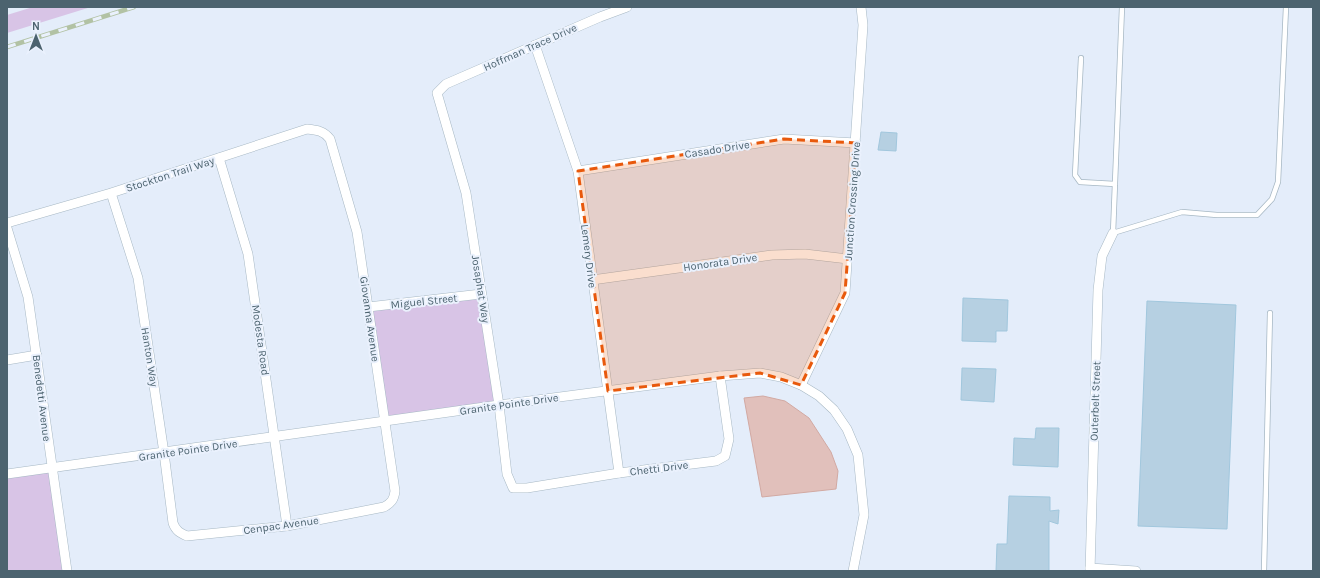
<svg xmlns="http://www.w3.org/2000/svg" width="1320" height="578" viewBox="0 0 1320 578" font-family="Karla,sans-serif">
	<rect width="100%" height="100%" fill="#e4edfa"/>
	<g fill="#d8c4e6">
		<polygon points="33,7 91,7 7,33 7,15"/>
		<polygon points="481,294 499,405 384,422 368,307"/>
		<polygon points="52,469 66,571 7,571 7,474"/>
	</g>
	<polygon fill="#e1c0bb" stroke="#d2a9a2" points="763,396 785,401 809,418 831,452 838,471 836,489 762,497 744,398"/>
	<g fill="#b6d0e2" stroke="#a1c7dd">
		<polygon points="881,132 897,133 896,151 878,150"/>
		<polygon points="963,298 1008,300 1007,331 996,331 996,342 962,341"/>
		<polygon points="1147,301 1236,305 1227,529 1138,526"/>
		<polygon points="962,368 996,369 994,402 961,400"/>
		<polygon points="1036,428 1059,428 1058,467 1013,465 1014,438 1035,439"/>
		<polygon points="1009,496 1050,497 1050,511 1059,510 1058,524 1049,521 1049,571 996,571 997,544 1007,544"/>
	</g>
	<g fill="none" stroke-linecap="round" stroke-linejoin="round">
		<defs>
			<g id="service">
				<polyline points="1122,7 1113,233 1182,212 1217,215 1257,215 1272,199 1278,182 1286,7"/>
				<polyline points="1081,58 1075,175 1080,182 1115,184"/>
				<polyline points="1264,571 1270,313"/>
			</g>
			<g id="minor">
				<polyline points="627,7 600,17 446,84 437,93 466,193 499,405 507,474 513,488 527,488 619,473 716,461 725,456 729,439 720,376"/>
				<polyline points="535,45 578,171 619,473"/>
				<polyline points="219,158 248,254 287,526"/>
				<polyline points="578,171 784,139 856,143"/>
				<path d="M 7,223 L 111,193 L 307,129 C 317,130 324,131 330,139 L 357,232 L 395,491 C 394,500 391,503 384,507 L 287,526 L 187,536 C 180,533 176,531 173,523 L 164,453 L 138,278 L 111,193"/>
				<polyline points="7,228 28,297 67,571"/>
				<polyline points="592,280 772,255 805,254 848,259"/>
				<polyline points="368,307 481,294"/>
				<polyline points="7,360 37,355"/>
				<polyline points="801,385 845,293 863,25 861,7"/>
				<polyline points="7,474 499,405 720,376 760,373 781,377 801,385 819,396 834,410 847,429 858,455 864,515 853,571"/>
				<polyline points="1090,568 1136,571"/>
				<polyline points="1090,571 1098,290 1102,256 1113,233"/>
			</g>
		</defs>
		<use href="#service" stroke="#a7b8c4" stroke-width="6"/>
		<use href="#minor" stroke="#a7b8c4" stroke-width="10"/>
		<use href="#service" stroke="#fff" stroke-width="4.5"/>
		<use href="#minor" stroke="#fff" stroke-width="9"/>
		<defs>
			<polyline id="rail" points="7,47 134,7"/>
		</defs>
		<use href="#rail" stroke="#b2c2a4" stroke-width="4.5"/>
		<use href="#rail" stroke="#eaf1fd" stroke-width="3" stroke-dasharray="9" stroke-linecap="butt"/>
	</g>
	<path fill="#e8590c" fill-opacity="0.2" stroke="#e8590c" stroke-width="3" stroke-dasharray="8 5" stroke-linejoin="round" d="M 784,139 L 856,143 L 845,293 L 801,385 L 760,373 L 608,391 L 578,171 Z"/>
	<g text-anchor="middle" stroke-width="4" stroke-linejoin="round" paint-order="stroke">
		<g font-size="11" fill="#4c636f" stroke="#eaf1fd">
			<text transform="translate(530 47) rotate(-24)" y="4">Hoffman Trace Drive</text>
			<text transform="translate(717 149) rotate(-9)" y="4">Casado Drive</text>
			<text transform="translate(170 174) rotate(-18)" y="4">Stockton Trail Way</text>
			<text transform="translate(852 201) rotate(-86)" y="4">Junction Crossing Drive</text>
			<text transform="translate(589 256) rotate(83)" y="4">Lemery Drive</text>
			<text transform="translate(720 262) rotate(-8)" y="4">Honorata Drive</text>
			<text transform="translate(481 289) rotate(81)" y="4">Josaphat Way</text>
			<text transform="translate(424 301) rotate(-6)" y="4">Miguel Street</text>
			<text transform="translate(370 319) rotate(82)" y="4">Giovanna Avenue</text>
			<text transform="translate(261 340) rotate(82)" y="4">Modesta Road</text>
			<text transform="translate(150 357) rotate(81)" y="4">Hanton Way</text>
			<text transform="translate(42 398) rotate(83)" y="4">Benedetti Avenue</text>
			<text transform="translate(1095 401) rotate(-88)" y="4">Outerbelt Street</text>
			<text transform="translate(509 404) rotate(-8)" y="4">Granite Pointe Drive</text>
			<text transform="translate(188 450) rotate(-8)" y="4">Granite Pointe Drive</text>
			<text transform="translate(659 468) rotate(-7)" y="4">Chetti Drive</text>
			<text transform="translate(281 525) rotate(-8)" y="4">Cenpac Avenue</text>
		</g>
	</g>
	<rect width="1320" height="578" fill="none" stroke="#4c636f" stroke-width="16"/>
	<g transform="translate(36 36)" stroke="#eaf1fd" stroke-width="3" paint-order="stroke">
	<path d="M0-3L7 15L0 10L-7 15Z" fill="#4c636f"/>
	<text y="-6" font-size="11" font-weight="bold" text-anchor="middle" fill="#4c636f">N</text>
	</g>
</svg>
